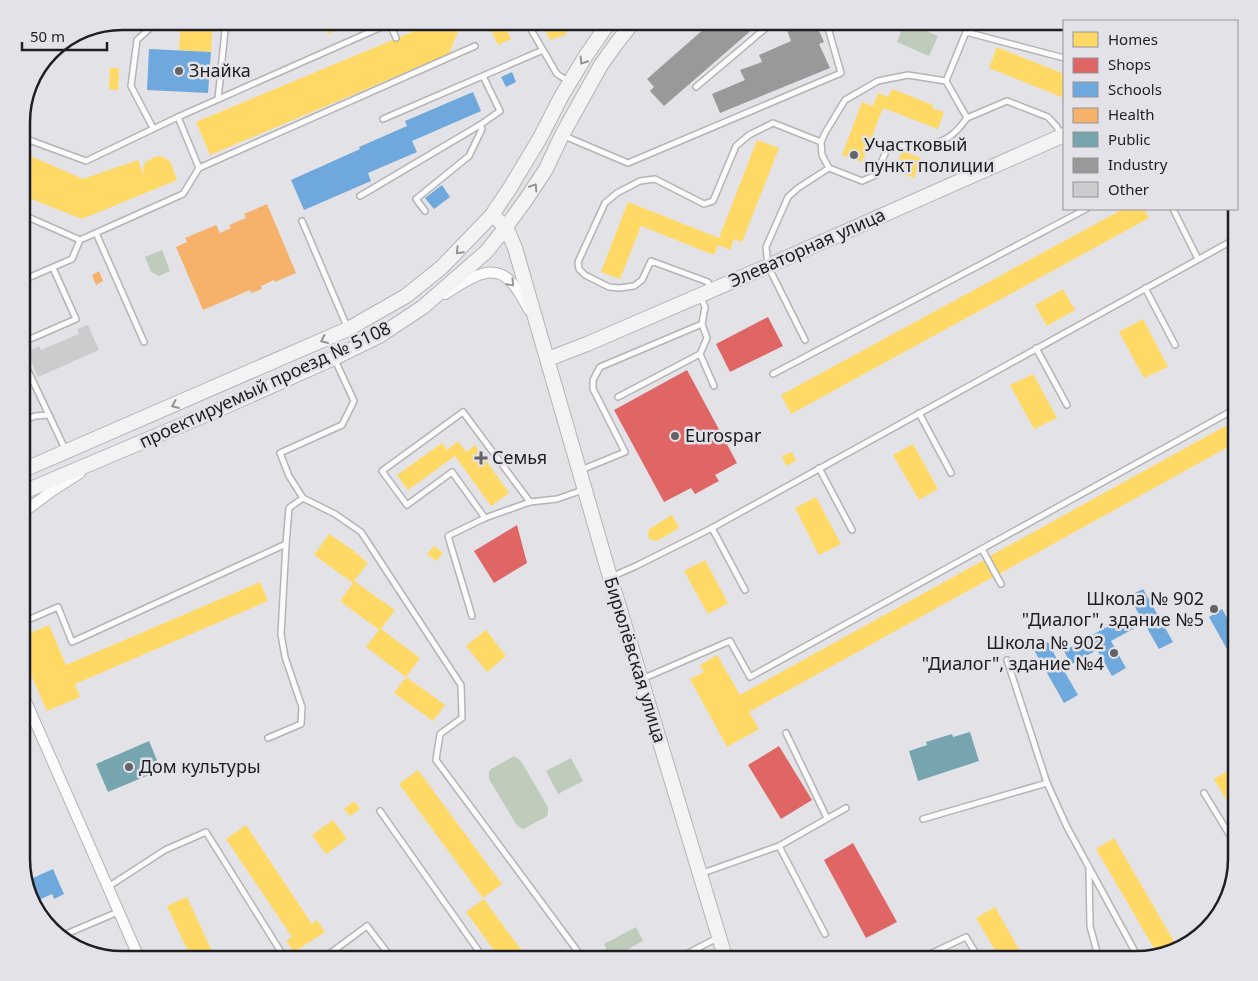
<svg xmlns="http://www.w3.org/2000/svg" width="1258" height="981" viewBox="0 0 1258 981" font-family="'Noto Sans',sans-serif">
	<rect width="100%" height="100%" fill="#e3e3e7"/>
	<g fill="#bfccbb">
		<polygon points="905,22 938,36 929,56 897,42"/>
		<polygon points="162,250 170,271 159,276 151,272 145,257"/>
		<polygon points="514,756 520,760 524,766 548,807 548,814 546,817 523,829 517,826 513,819 489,779 489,772 491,769"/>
		<polygon points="571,758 583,781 558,794 546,771"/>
		<polygon points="636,927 643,941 611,958 604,944"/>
	</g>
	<g fill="#ffd966">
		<polygon points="181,21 213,21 211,52 179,50"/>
		<polygon points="333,21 346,21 348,25 328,34 324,25"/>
		<polygon points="426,21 462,21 449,54 210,155 196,122 424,27"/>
		<polygon points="487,21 502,21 511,39 498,45"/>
		<polygon points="541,21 574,21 565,35 550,40"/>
		<polygon points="997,47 1064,74 1064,98 989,68"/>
		<polygon points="110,68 119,68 118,90 109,89"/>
		<polygon points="892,89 933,105 932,108 944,112 938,129 883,108 862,162 842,155 862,102 873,106 878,93 888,97"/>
		<polygon points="757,140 779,148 742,242 734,239 730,250 718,245 714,255 641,226 620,279 601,272 628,202 719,238"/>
		<polygon points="902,151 921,158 914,178 895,171"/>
		<polygon points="21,152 83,179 138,160 144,176 143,168 145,163 154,157 160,156 165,158 171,163 177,180 82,219 21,195"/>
		<polygon points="1123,209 1144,209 1149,218 791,414 781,395"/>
		<polygon points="1063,289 1075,310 1047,326 1035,305"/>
		<polygon points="1143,319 1168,367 1144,378 1119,332"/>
		<polygon points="1033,374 1057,418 1034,429 1010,385"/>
		<polygon points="1229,424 1237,438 1237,442 999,574 996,569 991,572 993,577 749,712 759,729 727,747 690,679 704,672 700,665 717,655 740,695 984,560 987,565 993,562 990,556"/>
		<polygon points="458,441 466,452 475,445 509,493 491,506 455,456 408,490 397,475 442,443 447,450"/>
		<polygon points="913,444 938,489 919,500 893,455"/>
		<polygon points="792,452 796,461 786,466 782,456"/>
		<polygon points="816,497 841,544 819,555 795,508"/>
		<polygon points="672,515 679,528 659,540 656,541 649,539 648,536 649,529"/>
		<polygon points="329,534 350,548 368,563 354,581 395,610 381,629 420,658 406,677 366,647 379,630 340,601 353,583 314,555"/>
		<polygon points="434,546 443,553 436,561 427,554"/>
		<polygon points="705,560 728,603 708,614 684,571"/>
		<polygon points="260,582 268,601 75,684 80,697 47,711 21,652 21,637 49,625 66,665"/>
		<polygon points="486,630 506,656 487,672 466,646"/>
		<polygon points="406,677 445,705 433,721 394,693"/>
		<polygon points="1232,768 1237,776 1237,817 1214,779"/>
		<polygon points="418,770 502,884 483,898 399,784"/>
		<polygon points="21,785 32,800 21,808"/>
		<polygon points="354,801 360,809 350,816 344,809"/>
		<polygon points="333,820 347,839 326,854 312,835"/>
		<polygon points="246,825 312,924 317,920 325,932 294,952 286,941 292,937 226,839"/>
		<polygon points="1114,838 1179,950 1158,955 1096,849"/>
		<polygon points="187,897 216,960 192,960 167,906"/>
		<polygon points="484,899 505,928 529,960 501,960 466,912"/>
		<polygon points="995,907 1025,960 1001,960 976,918"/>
		<polygon points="367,949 375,960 352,960"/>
	</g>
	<g fill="#e06666">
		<polygon points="768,317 783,346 730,372 716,344"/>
		<polygon points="687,370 737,463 715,475 719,481 695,494 691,488 664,502 614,410"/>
		<polygon points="517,525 527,563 494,583 474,551"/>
		<polygon points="779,746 812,800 781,819 748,765"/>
		<polygon points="853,843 897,922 866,938 824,860"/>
	</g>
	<g fill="#6fa8dc">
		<polygon points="149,49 211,52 208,93 147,90"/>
		<polygon points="512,72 516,82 506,87 501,77"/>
		<polygon points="473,92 481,111 412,141 417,152 368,173 371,181 304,210 291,180 360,149 359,147 407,126 405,121"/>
		<polygon points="442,185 450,197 434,209 425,198"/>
		<polygon points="1143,589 1173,642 1159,649 1144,623 1111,641 1126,668 1112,676 1097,650 1063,669 1078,695 1064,703 1034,650 1048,642 1059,663 1068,659 1064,651 1128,615 1132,623 1141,618 1129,596"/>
		<polygon points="1222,609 1234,630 1237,629 1237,667 1209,617"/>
		<polygon points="53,869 64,894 54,899 52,894 32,903 26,881"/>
	</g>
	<g fill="#f6b26b">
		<polygon points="267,204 296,273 275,282 274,280 261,286 262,289 251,293 250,290 203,310 176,247 187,242 185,238 216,225 220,233 231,228 229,225 246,218 244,214"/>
		<polygon points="99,271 103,281 96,285 92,275"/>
	</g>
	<g fill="#76a5af">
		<polygon points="970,732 979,761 918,781 909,751 927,745 926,742 952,734 953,737"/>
		<polygon points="149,741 161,770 108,792 96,764"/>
	</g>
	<g fill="#999">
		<polygon points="713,21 762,21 664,106 650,91 654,87 647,79"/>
		<polygon points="815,22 824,42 819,44 830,68 720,113 712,94 745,80 740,70 762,62 759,55 791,41 787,30 793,28 794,31"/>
	</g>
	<polygon fill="#cccccf" points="88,325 99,350 38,377 27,352 39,346 41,350 79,334 77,329"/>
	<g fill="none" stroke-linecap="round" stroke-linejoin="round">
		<defs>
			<g id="lane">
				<polyline points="526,21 557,74 568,81"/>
				<polyline points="390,24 396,38"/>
				<path d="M 946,81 L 908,75 L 878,81 L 845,100 L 825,133 L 821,142 L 822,155 L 829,168 L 862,181 L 876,175 L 889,144 C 911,145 937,149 954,133 C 959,129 963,123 967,118"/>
				<polyline points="696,87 774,21"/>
				<polyline points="218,99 226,21"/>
				<polyline points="178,117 395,21"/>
				<polyline points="383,119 543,50"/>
				<polyline points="153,128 131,86 137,40 155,24 155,21"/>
				<polyline points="562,135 628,163 841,73 826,21"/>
				<polyline points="1061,136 1057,127 1048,117 1007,101 967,118 946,81 966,32 1064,58"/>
				<polyline points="21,137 86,161 178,117 199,168"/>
				<polyline points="360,196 480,125 500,111 483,76"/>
				<polyline points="1173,209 1198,259"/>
				<polyline points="425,211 416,199 469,156 482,129 480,125"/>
				<polyline points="21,214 80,240"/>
				<polyline points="302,221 348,329"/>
				<polyline points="96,233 144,342"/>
				<polyline points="1231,240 1237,255"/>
				<polyline points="21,281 72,259 80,240 183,194 199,168 475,46"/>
				<polyline points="1145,288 1175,345"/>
				<polyline points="711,290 708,282 651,261 642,280 634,286 619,288 609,287 585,275 579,269 578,262 605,203 617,193 640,181 655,179 704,204 713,201 736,146 749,135 773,123 821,142"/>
				<polyline points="700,295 705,307 702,324 707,338 700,354 714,386"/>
				<polyline points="805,340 768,266 766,247 788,197 798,188 829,168"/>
				<polyline points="21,343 76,319 53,268"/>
				<polyline points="1036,348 1067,405"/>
				<polyline points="21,356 66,451"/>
				<polyline points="773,374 1086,209"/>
				<polyline points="618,397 700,354"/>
				<polyline points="919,413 951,473"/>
				<polyline points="21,422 35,416 49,415"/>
				<polyline points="819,468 852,530"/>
				<polyline points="581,470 625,452 593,389 593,380 600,367 702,324"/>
				<polyline points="303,498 335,514 361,532 461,685 462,718 440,734 436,760 584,960"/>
				<polyline points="485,518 452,472 407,505 382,471 463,412 530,502"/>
				<polyline points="712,528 745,590"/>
				<polyline points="982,549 1001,584"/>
				<polyline points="611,577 636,566 712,528 1237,238"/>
				<polyline points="472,616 448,536 485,518 530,502 557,499 583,490"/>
				<polyline points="21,623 58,607 72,642 286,544 289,508 303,498 289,476 280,453 342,425 354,401 335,360"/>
				<polyline points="1007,660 1047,783 1067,827 1139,959"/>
				<polyline points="642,679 730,641 750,677 1237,408"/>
				<polyline points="786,733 827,818"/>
				<polyline points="268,738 301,724 302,707 285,657 281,634 286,544"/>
				<polyline points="1204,793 1237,847"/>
				<polyline points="380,811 485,960"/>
				<polyline points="923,819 1047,783"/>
				<polyline points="779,846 825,934"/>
				<polyline points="1089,870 1090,926 1099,960"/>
				<polyline points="700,874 779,846 846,808"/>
				<polyline points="108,887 165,850 206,832 286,960"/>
				<polyline points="59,937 118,912"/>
				<polyline points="321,960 367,926 393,960"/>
				<polyline points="675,960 719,937"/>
				<polyline points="917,960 966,937 980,960"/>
			</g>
			<g id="street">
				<path d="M 445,294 C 465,282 492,259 512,283 C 519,291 524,301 529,310"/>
				<polyline points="21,514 52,491 80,473"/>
				<polyline points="21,690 140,960"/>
			</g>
			<g id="secondary">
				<polyline points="492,215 506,227 515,248 610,577 726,960"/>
				<polyline points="548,359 587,344 768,266 1064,135"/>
				<polyline points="21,471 348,329 406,296 442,267 492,215 510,188 540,138 561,97 585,57 610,21"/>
				<polyline points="21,493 215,411 334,358 379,336 423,307 486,252 506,227 527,198 546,169 562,135 601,65 616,44 634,21"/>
			</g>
		</defs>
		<use href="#lane" stroke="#b4b4b7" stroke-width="8"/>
		<use href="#street" stroke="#b4b4b7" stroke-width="12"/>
		<use href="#secondary" stroke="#b4b4b7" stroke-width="16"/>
		<use href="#lane" stroke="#fbfbfb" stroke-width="5"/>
		<use href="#street" stroke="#fbfbfb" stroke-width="10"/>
		<use href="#secondary" stroke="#f1f4f3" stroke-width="14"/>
	</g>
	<defs><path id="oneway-chevron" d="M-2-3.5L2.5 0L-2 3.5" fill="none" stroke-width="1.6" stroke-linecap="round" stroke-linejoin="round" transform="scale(1.25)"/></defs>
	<g stroke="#929494">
		<use href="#oneway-chevron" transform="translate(583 61) rotate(122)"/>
		<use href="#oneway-chevron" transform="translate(534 187) rotate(-57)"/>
		<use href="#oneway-chevron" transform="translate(459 251) rotate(134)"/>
		<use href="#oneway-chevron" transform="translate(324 340) rotate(156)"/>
		<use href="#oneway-chevron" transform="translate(175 405) rotate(157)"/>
	</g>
	<use stroke="#989899" href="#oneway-chevron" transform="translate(511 283) rotate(47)"/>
	<g fill="#646466" stroke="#e2e2e8" stroke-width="2">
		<circle cx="179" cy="71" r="5"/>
		<circle cx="854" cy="155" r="5"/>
		<circle cx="675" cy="436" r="5"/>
		<path d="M478.5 450.5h5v5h5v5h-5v5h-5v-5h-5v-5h5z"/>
		<circle cx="1214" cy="609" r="5"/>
		<circle cx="1114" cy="653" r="5"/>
		<circle cx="129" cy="767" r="5"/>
	</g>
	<g text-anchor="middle" stroke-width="5" stroke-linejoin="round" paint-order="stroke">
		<g font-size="18" fill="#1f1f21" stroke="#e2e2e8" text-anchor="start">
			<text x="189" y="77">Знайка</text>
			<text x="864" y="151">Участковый<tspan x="864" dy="21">пункт полиции</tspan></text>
			<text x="685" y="442">Eurospar</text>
			<text x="492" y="464">Семья</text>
			<text x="1204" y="605" text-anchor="end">Школа № 902<tspan x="1204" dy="21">"Диалог", здание №5</tspan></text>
			<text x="1104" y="649" text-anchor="end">Школа № 902<tspan x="1104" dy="21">"Диалог", здание №4</tspan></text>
			<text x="139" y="773">Дом культуры</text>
		</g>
		<g font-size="18" fill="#1f1f21" stroke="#e2e2e8">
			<text transform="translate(807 248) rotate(-24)" y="6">Элеваторная улица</text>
			<text transform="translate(265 385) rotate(-25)" y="6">проектируемый проезд № 5108</text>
			<text transform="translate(635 660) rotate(73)" y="6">Бирюлёвская улица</text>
		</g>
	</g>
	<path d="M0 0H1258V981H0ZM122 30H1136A92 92 0 0 1 1228 122V859A92 92 0 0 1 1136 951H122A92 92 0 0 1 30 859V122A92 92 0 0 1 122 30Z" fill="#e2e2e8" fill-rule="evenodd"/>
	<path fill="none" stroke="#1f1f21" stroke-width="2.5" d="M122 30H1136A92 92 0 0 1 1228 122V859A92 92 0 0 1 1136 951H122A92 92 0 0 1 30 859V122A92 92 0 0 1 122 30Z"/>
	<rect x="1063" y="20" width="175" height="190" fill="#e2e2e8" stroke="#949498"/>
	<rect x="1073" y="32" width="25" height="15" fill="#ffd966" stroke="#949498"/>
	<text x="1108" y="45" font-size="15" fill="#1f1f21">Homes</text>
	<rect x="1073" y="58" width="25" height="15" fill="#e06666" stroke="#949498"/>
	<text x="1108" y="70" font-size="15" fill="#1f1f21">Shops</text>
	<rect x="1073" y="82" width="25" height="15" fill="#6fa8dc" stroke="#949498"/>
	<text x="1108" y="95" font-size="15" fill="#1f1f21">Schools</text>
	<rect x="1073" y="108" width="25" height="15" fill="#f6b26b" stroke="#949498"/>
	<text x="1108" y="120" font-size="15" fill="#1f1f21">Health</text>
	<rect x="1073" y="132" width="25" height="15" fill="#76a5af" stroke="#949498"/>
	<text x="1108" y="145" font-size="15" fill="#1f1f21">Public</text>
	<rect x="1073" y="158" width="25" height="15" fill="#999999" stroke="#949498"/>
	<text x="1108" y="170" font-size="15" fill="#1f1f21">Industry</text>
	<rect x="1073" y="182" width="25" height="15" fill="#cccccf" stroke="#949498"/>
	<text x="1108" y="195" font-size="15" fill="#1f1f21">Other</text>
	<path d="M22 42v8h85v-8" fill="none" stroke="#1f1f21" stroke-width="2.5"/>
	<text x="30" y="42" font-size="15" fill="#1f1f21" stroke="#e2e2e8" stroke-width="4" paint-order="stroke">50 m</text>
</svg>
